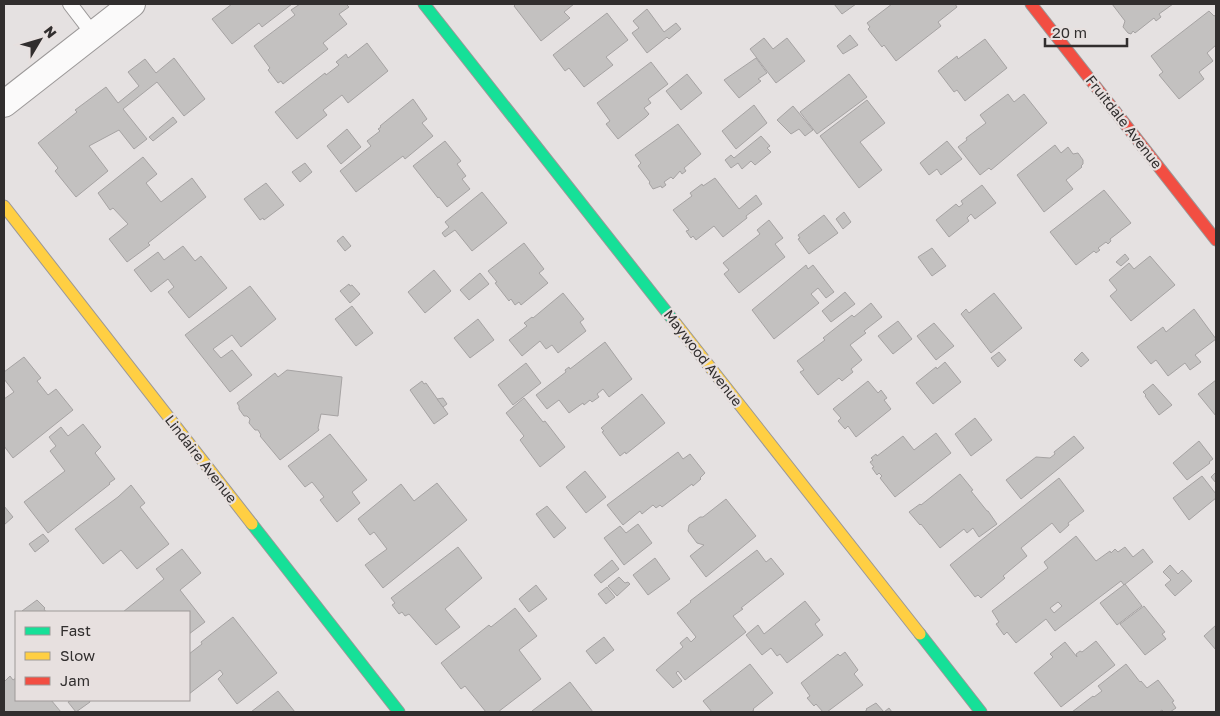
<svg xmlns="http://www.w3.org/2000/svg" width="1220" height="716" viewBox="0 0 1220 716" font-family="'Golos Text',sans-serif">
	<rect width="100%" height="100%" fill="#e5e1e1"/>
	<g fill="#c3c1c0" stroke="#a6a3a3" fill-rule="evenodd">
		<polygon points="232,4 292,4 262,27 259,23 232,44 212,19"/>
		<polygon points="300,4 346,4 349,7 339,14 347,24 323,43 328,49 283,84 281,81 278,83 268,70 270,68 254,46 295,15 291,10"/>
		<polygon points="516,4 574,4 564,12 570,18 541,41 514,6"/>
		<polygon points="834,4 856,4 842,14"/>
		<polygon points="892,4 955,4 957,7 938,22 941,26 896,61 884,45 882,47 868,29 870,27 867,23"/>
		<polygon points="1112,4 1173,4 1159,14 1161,17 1156,21 1154,18 1135,33 1133,31 1131,34 1128,33 1123,27 1125,21"/>
		<polygon points="647,9 664,32 676,23 681,29 669,39 667,37 647,53 632,33 639,28 633,21"/>
		<polygon points="1209,11 1214,16 1216,15 1216,45 1207,53 1213,61 1199,72 1204,79 1179,99 1159,75 1163,72 1151,56"/>
		<polygon points="607,13 628,40 606,57 613,65 584,87 569,68 565,71 553,55"/>
		<polygon points="850,35 858,45 843,54 837,46"/>
		<polygon points="764,38 773,49 787,38 805,61 776,83 750,49"/>
		<polygon points="985,39 1007,68 965,101 957,90 954,92 938,71 957,56 958,59"/>
		<polygon points="367,43 388,71 348,103 342,95 323,110 327,115 297,139 275,112 325,73 326,75 339,65 336,62 346,54 348,58"/>
		<polygon points="174,58 205,99 184,116 157,82 123,109 147,139 134,149 119,130 89,146 108,171 76,197 55,171 58,168 38,143 77,112 75,110 106,87 118,103 139,86 128,72 145,59 156,73"/>
		<polygon points="756,58 767,73 758,79 761,81 739,98 724,80"/>
		<polygon points="651,62 668,84 648,99 651,103 644,108 649,114 646,117 618,139 606,124 610,121 597,103"/>
		<polygon points="687,74 702,93 681,110 666,91"/>
		<polygon points="849,74 867,97 817,134 800,112"/>
		<polygon points="1008,94 1014,102 1024,94 1047,123 991,170 989,168 980,175 958,147 967,140 966,138 986,123 980,115"/>
		<polygon points="413,99 427,119 422,123 433,136 405,159 403,156 356,192 340,171 371,146 367,141 380,131 378,129 381,127 380,126"/>
		<polygon points="867,100 885,123 860,142 882,170 859,188 820,136"/>
		<polygon points="754,105 767,123 736,149 722,131"/>
		<polygon points="793,106 813,130 805,136 799,129 791,134 777,120"/>
		<polygon points="173,117 177,122 153,141 149,137"/>
		<polygon points="678,124 701,154 684,168 686,171 682,174 680,171 673,179 671,177 664,182 666,185 662,188 661,186 653,189 649,183 650,182 638,166 641,163 635,155"/>
		<polygon points="347,129 361,147 341,164 327,146"/>
		<polygon points="761,136 770,146 767,148 771,152 755,165 751,161 742,169 738,163 731,168 725,160 731,155 734,158"/>
		<polygon points="445,141 461,161 457,164 466,176 462,179 470,189 447,207 439,197 438,198 413,166"/>
		<polygon points="947,141 962,159 941,175 937,169 929,175 920,163"/>
		<polygon points="1055,145 1061,153 1068,147 1073,154 1078,153 1083,160 1083,164 1081,166 1082,167 1066,180 1073,189 1044,212 1017,175"/>
		<polygon points="143,157 157,174 146,183 161,202 192,178 206,197 148,243 150,245 127,262 109,239 128,224 113,208 110,210 98,193"/>
		<polygon points="305,163 312,172 300,182 292,172"/>
		<polygon points="715,178 739,209 756,195 762,204 746,216 747,218 723,237 714,226 696,240 693,236 691,238 686,231 689,230 673,210 692,196 690,193 702,184 703,186"/>
		<polygon points="266,183 284,205 264,220 263,218 260,220 244,199"/>
		<polygon points="982,185 996,203 975,219 971,214 967,218 969,221 949,237 936,220 956,204 959,207 963,204 961,201"/>
		<polygon points="1104,190 1131,223 1110,239 1111,241 1108,244 1106,242 1098,248 1100,250 1096,253 1094,251 1076,265 1050,232"/>
		<polygon points="482,192 507,223 472,251 455,230 445,237 442,233 449,227 445,222"/>
		<polygon points="844,212 851,222 843,229 836,219"/>
		<polygon points="824,215 838,233 809,254 798,239 800,238 798,235"/>
		<polygon points="769,220 783,238 775,244 785,257 739,293 724,274 729,270 723,263 760,234 757,230"/>
		<polygon points="343,236 351,246 345,251 337,241"/>
		<polygon points="524,243 544,269 539,273 548,283 521,305 519,302 515,305 511,299 509,301 495,283 497,282 488,271"/>
		<polygon points="183,246 195,261 201,256 227,288 189,318 168,292 174,287 168,279 151,292 134,270 158,252 164,260"/>
		<polygon points="932,248 946,266 932,276 918,257"/>
		<polygon points="1125,254 1129,259 1121,266 1116,262"/>
		<polygon points="1150,256 1175,285 1131,321 1110,296 1117,290 1109,280 1129,263 1134,269"/>
		<polygon points="806,265 808,269 813,265 834,292 826,298 818,288 811,294 819,303 774,339 752,310"/>
		<polygon points="434,270 451,291 425,313 408,292"/>
		<polygon points="480,273 489,284 469,300 460,290"/>
		<polygon points="349,284 350,286 352,285 360,294 350,303 340,291"/>
		<polygon points="250,286 276,319 241,347 232,335 213,349 221,358 232,350 252,375 230,392 185,335"/>
		<polygon points="845,292 855,304 831,322 822,311"/>
		<polygon points="563,293 584,319 580,322 586,331 558,353 552,345 546,349 540,341 522,356 509,340 527,326 524,323 532,317 533,318"/>
		<polygon points="994,293 1022,328 991,353 961,314 966,309 969,313"/>
		<polygon points="871,303 882,317 864,331 866,333 850,345 862,360 851,369 853,372 842,381 839,378 818,395 800,372 804,370 797,361 825,340 823,338 852,315 854,317"/>
		<polygon points="352,306 373,333 356,346 335,319"/>
		<polygon points="1194,309 1216,339 1195,355 1201,362 1190,370 1185,363 1168,376 1156,360 1151,364 1137,347 1163,327 1166,332"/>
		<polygon points="478,319 494,340 470,358 454,338"/>
		<polygon points="898,321 912,339 893,354 878,336"/>
		<polygon points="934,323 954,346 936,360 917,336"/>
		<polygon points="605,342 632,379 609,397 603,389 597,394 599,397 592,402 590,400 584,405 583,403 569,413 559,400 547,409 536,395 566,372 565,370 569,367 570,369"/>
		<polygon points="999,352 1006,360 998,367 991,358"/>
		<polygon points="1082,352 1089,360 1081,367 1074,360"/>
		<polygon points="24,357 41,378 37,381 48,395 56,389 73,410 13,458 4,446 4,399 14,392 4,379 4,372"/>
		<polygon points="945,362 961,382 933,404 916,383 936,367 937,369"/>
		<polygon points="526,363 541,383 513,405 498,385"/>
		<polygon points="287,370 342,377 338,416 321,414 318,428 319,430 280,460 260,436 261,435 258,430 255,430 249,423 250,419 247,416 244,416 239,409 239,406 237,403 275,373 278,377"/>
		<polygon points="1216,380 1216,416 1198,394"/>
		<polygon points="422,381 424,384 426,383 448,414 434,424 410,390"/>
		<polygon points="868,381 878,393 881,390 887,398 884,400 891,409 856,437 848,426 845,429 838,421 841,418 833,409"/>
		<polygon points="1153,384 1172,405 1159,415 1145,396 1146,395 1143,392"/>
		<polygon points="642,394 665,423 626,454 625,452 620,456 602,432 604,431 601,428"/>
		<polygon points="443,398 447,404 443,407 437,399"/>
		<polygon points="524,398 543,422 545,421 565,447 540,467 520,440 524,436 506,413"/>
		<polygon points="975,418 992,440 971,456 955,434"/>
		<polygon points="83,424 101,447 95,453 115,479 109,483 110,484 48,533 24,502 65,471 50,451 56,446 49,437 61,427 68,436"/>
		<polygon points="936,433 951,453 895,497 880,478 882,476 879,473 877,475 872,468 874,467 870,462 873,460 871,458 876,454 877,456 903,436 914,450"/>
		<polygon points="330,434 367,480 352,492 360,503 337,522 320,500 324,497 312,482 305,487 288,466"/>
		<polygon points="1074,436 1084,448 1021,499 1006,480 1036,457 1050,458 1055,454 1054,452"/>
		<polygon points="1199,441 1213,459 1209,462 1210,463 1187,480 1173,463"/>
		<polygon points="678,452 683,459 690,454 705,473 700,478 701,479 693,486 692,484 662,507 660,505 656,508 653,505 642,514 640,511 623,525 607,505"/>
		<polygon points="585,471 606,497 586,513 566,487"/>
		<polygon points="1216,472 1216,483 1211,477"/>
		<polygon points="960,474 973,490 971,491 987,511 988,511 997,524 979,537 973,528 967,533 964,529 940,548 921,524 920,525 909,512 920,504 921,505"/>
		<polygon points="1202,476 1216,494 1216,498 1189,520 1173,498"/>
		<polygon points="1059,478 1084,511 1068,523 1069,525 1060,533 1052,523 1021,548 1027,556 1003,576 1005,578 981,598 978,595 975,597 950,565"/>
		<polygon points="437,483 467,520 383,588 365,565 387,549 374,532 370,535 358,519 401,484 414,501"/>
		<polygon points="131,485 145,503 140,507 169,544 137,569 121,550 103,564 75,529 118,497"/>
		<polygon points="726,499 756,536 706,577 690,556 704,545 697,543 688,531 689,525 700,517 703,517"/>
		<polygon points="4,506 13,517 4,525"/>
		<polygon points="547,506 566,528 554,538 536,514"/>
		<polygon points="638,524 652,543 624,565 604,538 620,526 626,533"/>
		<polygon points="43,534 49,541 35,552 29,544"/>
		<path d="M 1076,536 L 1096,561 L 1110,551 L 1111,553 L 1115,549 L 1118,552 L 1125,547 L 1133,557 L 1143,549 L 1153,562 L 1124,585 L 1121,581 L 1055,631 L 1046,619 L 1016,643 L 1007,632 L 1004,635 L 996,624 L 999,622 L 992,611 L 1048,568 L 1044,562 ZM 1058,602 L 1062,606 L 1054,613 L 1050,608 Z"/>
		<polygon points="458,547 482,578 445,609 460,627 436,645 409,614 405,616 402,612 399,614 392,605 395,603 391,598"/>
		<polygon points="182,549 201,573 180,590 205,622 189,634 189,612 123,612 164,579 156,569"/>
		<polygon points="757,550 766,562 771,558 784,574 741,608 743,609 733,616 746,632 685,680 678,671 676,673 682,681 673,688 656,670 683,647 680,643 687,637 691,642 696,637 677,613 691,602 690,601"/>
		<polygon points="655,558 670,579 648,595 633,575"/>
		<polygon points="612,560 619,569 601,583 594,575"/>
		<polygon points="1170,565 1178,574 1182,570 1192,581 1175,596 1165,585 1171,580 1163,572"/>
		<polygon points="619,577 625,583 628,582 630,584 617,596 608,586"/>
		<polygon points="1125,584 1142,606 1117,625 1100,603"/>
		<polygon points="536,585 547,599 529,612 519,599"/>
		<polygon points="607,587 615,597 606,604 598,594"/>
		<polygon points="37,600 45,608 44,609 46,612 23,612 22,611"/>
		<polygon points="805,601 820,620 815,624 823,635 787,663 780,654 777,656 771,648 762,655 746,635 758,625 764,634"/>
		<polygon points="1144,606 1165,632 1162,634 1166,639 1145,655 1120,624"/>
		<polygon points="515,608 537,636 519,650 541,679 498,712 486,712 465,686 461,689 441,663 489,625 491,627"/>
		<polygon points="233,617 277,673 237,704 218,679 223,674 220,670 189,694 189,654 202,644 201,642"/>
		<polygon points="1216,625 1216,650 1204,636"/>
		<polygon points="604,637 614,650 596,664 586,651"/>
		<polygon points="1096,641 1115,665 1061,707 1034,673 1053,657 1050,654 1065,642 1077,657 1076,654 1080,651 1082,652"/>
		<polygon points="845,652 858,670 854,674 863,685 827,712 823,712 816,704 814,706 807,698 810,696 801,683 838,654 840,656"/>
		<polygon points="750,664 773,693 753,709 754,710 751,712 712,712 703,701"/>
		<polygon points="1126,664 1140,682 1141,681 1147,688 1158,680 1174,701 1172,702 1176,708 1170,712 1164,712 1162,710 1159,712 1072,712 1093,696 1094,697 1102,691 1098,686"/>
		<polygon points="10,676 13,680 16,678 16,700 51,700 61,712 4,712 4,682"/>
		<polygon points="570,682 593,712 531,712 532,711"/>
		<polygon points="278,691 295,712 251,712"/>
		<polygon points="72,700 89,700 90,702 76,712 68,702"/>
		<polygon points="876,703 884,712 889,708 892,712 864,712 867,710 866,709"/>
	</g>
	<g fill="none" stroke-linecap="round" stroke-linejoin="round">
		<defs>
			<polyline id="lane" points="70,4 93,34"/>
			<polyline id="street" points="4,104 132,4"/>
			<g id="fast">
				<polyline points="424,4 673,320"/>
				<polyline points="252,524 399,712"/>
				<polyline points="920,634 981,712"/>
			</g>
			<g id="slow">
				<polyline points="4,206 252,524"/>
				<polyline points="673,320 920,634"/>
			</g>
			<polyline id="jam" points="1031,4 1216,240"/>
		</defs>
		<use href="#lane" stroke="#9b9898" stroke-width="16"/>
		<use href="#street" stroke="#9b9898" stroke-width="28"/>
		<use href="#fast" stroke="#9b9898" stroke-width="13"/>
		<use href="#slow" stroke="#9b9898" stroke-width="13"/>
		<use href="#jam" stroke="#9b9898" stroke-width="13"/>
		<use href="#lane" stroke="#fbfafa" stroke-width="14"/>
		<use href="#street" stroke="#fbfafa" stroke-width="26"/>
		<use href="#fast" stroke="#16e098" stroke-width="11"/>
		<use href="#slow" stroke="#ffcf43" stroke-width="11"/>
		<use href="#jam" stroke="#f24e42" stroke-width="11"/>
	</g>
	<g text-anchor="middle" stroke-width="4.5" stroke-linejoin="round" paint-order="stroke">
		<g font-size="14" fill="#312e2e" stroke="#e7e0df">
			<text transform="translate(1124 122) rotate(52)" y="5">Fruitdale Avenue</text>
			<text transform="translate(703 358) rotate(52)" y="5">Maywood Avenue</text>
			<text transform="translate(201 459) rotate(52)" y="5">Lindaire Avenue</text>
		</g>
	</g>
	<rect width="1220" height="716" fill="none" stroke="#312e2e" stroke-width="10"/>
	<rect x="15" y="611" width="175" height="90" fill="#e7e0df" stroke="#9e9998"/>
	<rect x="25" y="627" width="25" height="8" fill="#16e098" stroke="#9e9998"/>
	<text x="60" y="636" font-size="15" fill="#312e2e">Fast</text>
	<rect x="25" y="652" width="25" height="8" fill="#ffcf43" stroke="#9e9998"/>
	<text x="60" y="661" font-size="15" fill="#312e2e">Slow</text>
	<rect x="25" y="677" width="25" height="8" fill="#f24e42" stroke="#9e9998"/>
	<text x="60" y="686" font-size="15" fill="#312e2e">Jam</text>
	<g transform="translate(40 40) rotate(52)" stroke="#e7e0df" stroke-width="4" paint-order="stroke">
	<path d="M0-4L9 19L0 12L-9 19Z" fill="#312e2e"/>
	<text y="-8" font-size="14" font-weight="bold" text-anchor="middle" fill="#312e2e">N</text>
	</g>
	<path d="M1045 38v8h82v-8" fill="none" stroke="#312e2e" stroke-width="2.5"/>
	<text x="1052" y="38" font-size="15" fill="#312e2e" stroke="#e7e0df" stroke-width="4" paint-order="stroke">20 m</text>
</svg>
